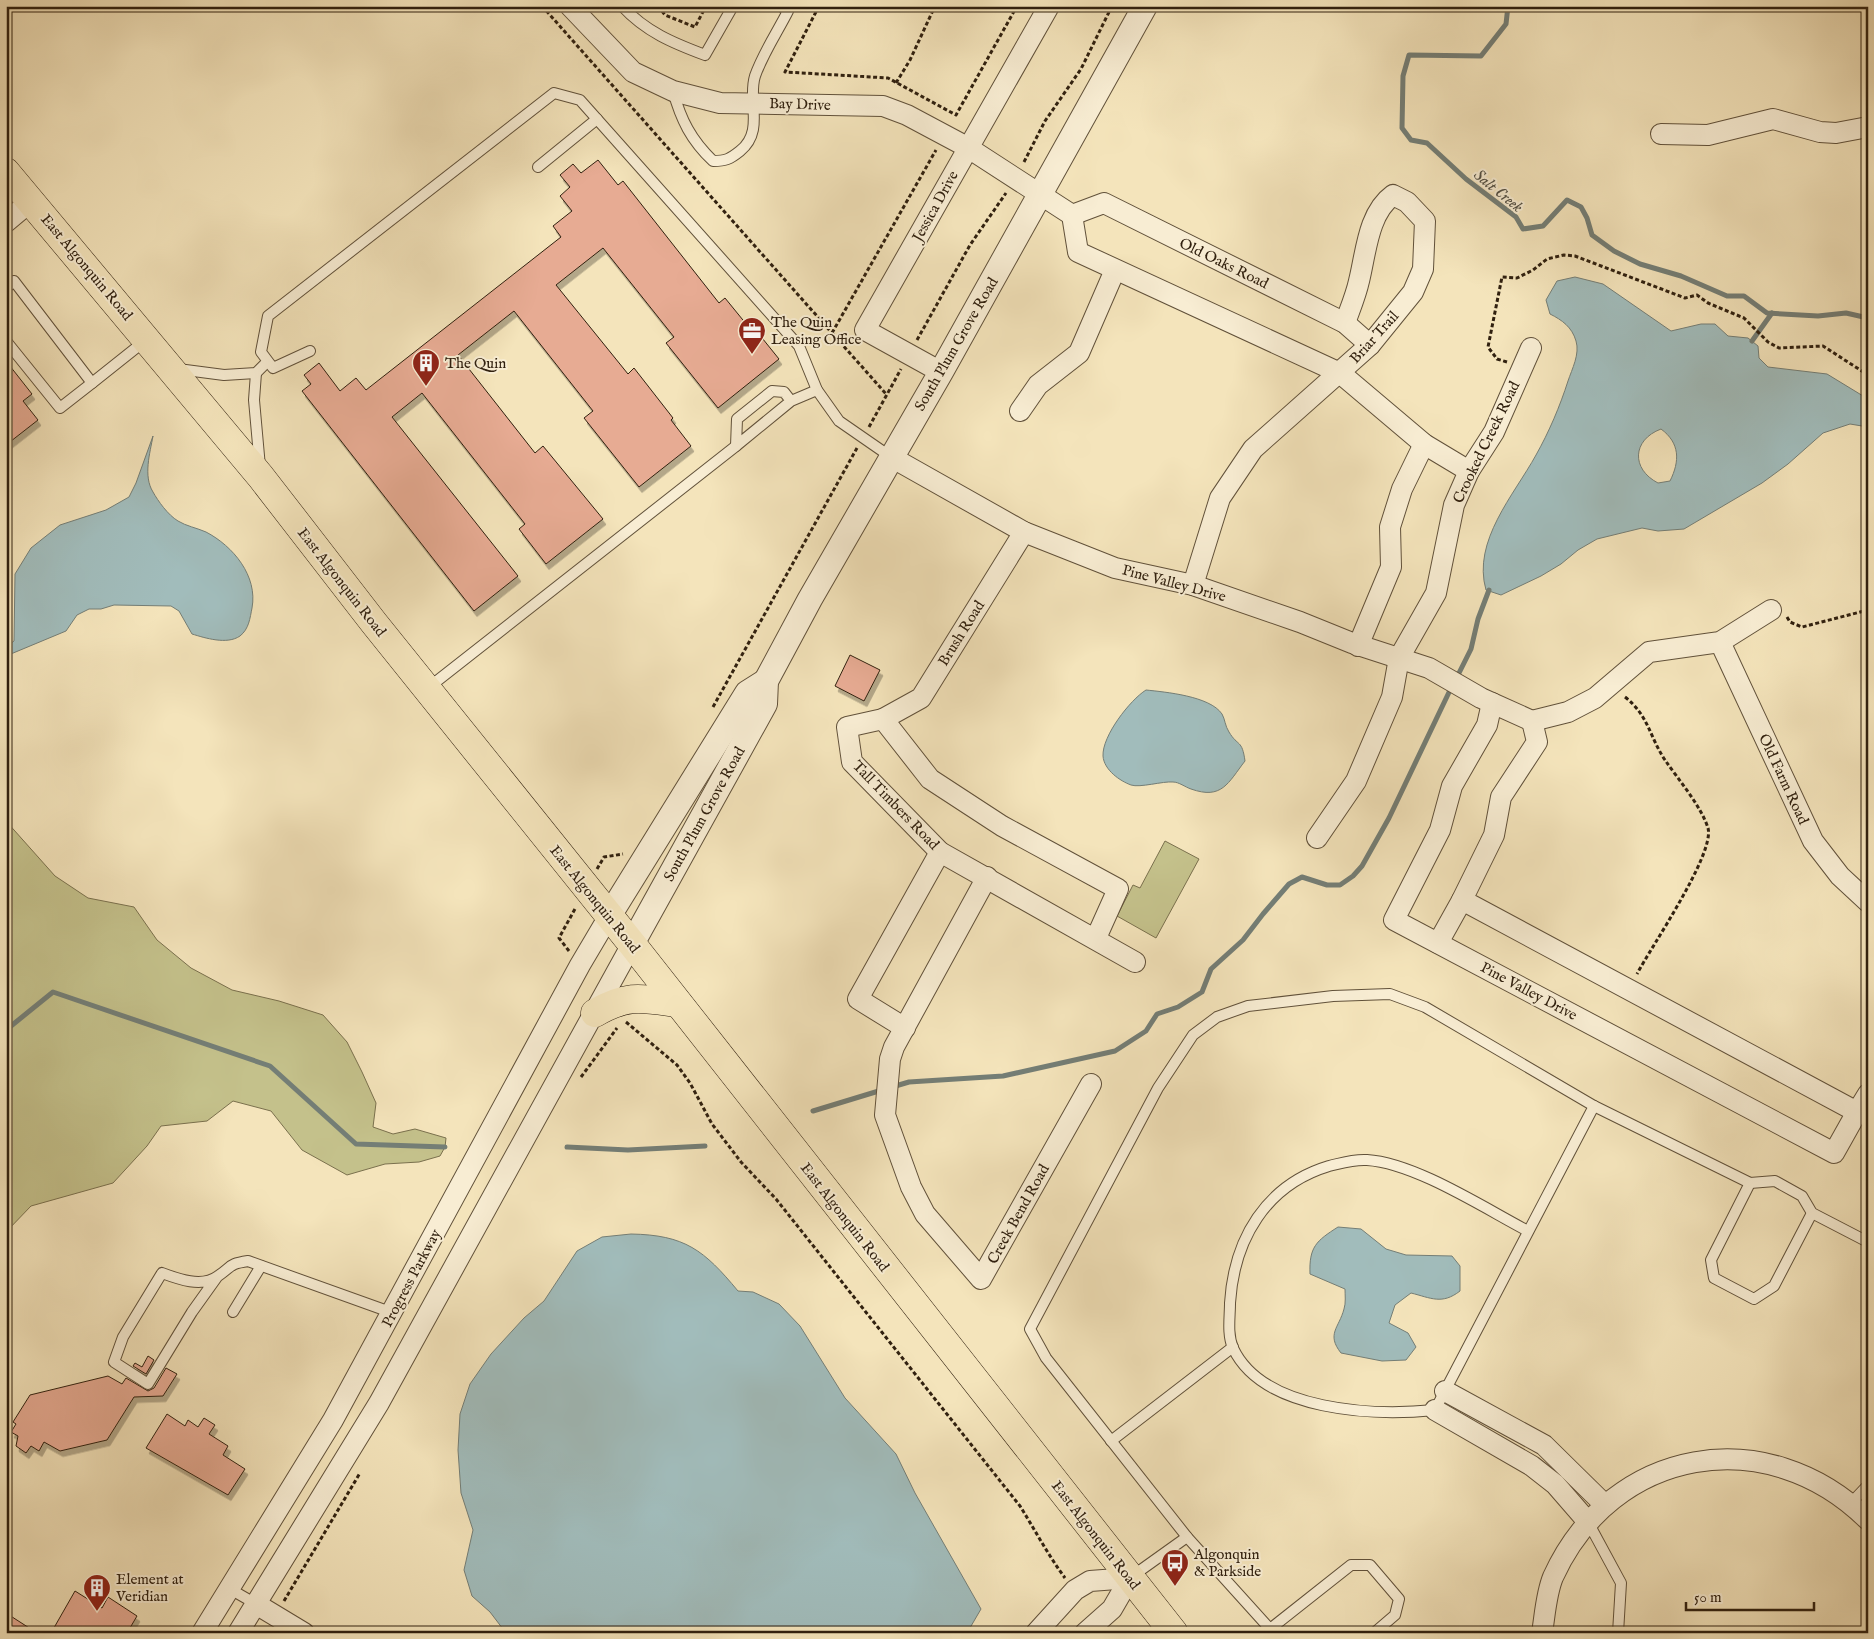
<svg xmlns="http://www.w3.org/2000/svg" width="1874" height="1639" viewBox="0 0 1874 1639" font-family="'IM FELL English',serif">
	<defs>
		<filter id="shadow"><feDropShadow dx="3" dy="5.5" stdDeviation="0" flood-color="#0004"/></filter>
	</defs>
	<rect width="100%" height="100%" fill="#f4e4bb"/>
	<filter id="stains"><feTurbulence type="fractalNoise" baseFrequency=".004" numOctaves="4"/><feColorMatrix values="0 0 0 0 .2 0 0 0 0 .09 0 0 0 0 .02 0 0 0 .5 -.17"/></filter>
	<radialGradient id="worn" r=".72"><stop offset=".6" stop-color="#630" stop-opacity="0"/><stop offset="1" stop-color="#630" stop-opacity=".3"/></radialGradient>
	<g fill="#c4c18b" stroke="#7a704d">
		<polygon points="6,821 55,876 88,898 134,907 157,940 191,968 232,990 279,1001 323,1015 347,1042 362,1072 376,1103 373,1127 393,1134 415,1129 446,1138 445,1147 440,1156 419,1162 385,1164 347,1175 302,1150 271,1111 233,1101 207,1121 161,1126 147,1146 113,1183 31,1206 6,1232"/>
		<polygon points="1165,841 1199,859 1156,938 1117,916 1133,885 1140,888"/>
	</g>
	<g fill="#a1bcbb" stroke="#747e76" fill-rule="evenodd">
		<path d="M 1575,277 L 1603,284 L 1671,331 L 1701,324 L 1715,324 L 1728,336 L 1748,338 L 1758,346 L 1759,358 L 1768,367 L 1827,374 L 1868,399 L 1868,427 L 1850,424 L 1823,433 L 1788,464 L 1762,483 L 1684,529 L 1658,531 L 1642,528 L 1597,539 L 1578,550 L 1561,564 L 1541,576 L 1501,595 L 1486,590 C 1472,541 1514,495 1536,455 C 1549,432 1560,406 1568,381 C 1572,369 1580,354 1576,341 C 1572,327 1562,320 1550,314 L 1546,300 L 1557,281 ZM 1661,429 C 1680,443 1680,461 1670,481 L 1658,483 C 1631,469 1632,440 1661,429 Z"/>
		<path d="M 153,436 C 150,453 143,476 153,492 C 158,501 168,515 178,521 C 186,526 197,528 206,532 C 233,546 258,576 252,608 C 250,618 249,629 240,636 C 227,645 205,638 192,634 L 179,611 L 171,606 L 114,605 L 101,609 L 89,609 L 77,615 L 66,631 L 6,656 L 6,647 L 14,641 L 15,574 L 31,548 L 60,525 L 106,510 L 129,497 L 136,483 Z"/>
		<path d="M 1146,690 C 1165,692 1210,696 1222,714 C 1225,719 1225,726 1229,732 C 1238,747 1242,739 1245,761 C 1228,783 1222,800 1191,789 C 1185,787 1179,782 1173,782 C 1163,781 1140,788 1131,785 C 1120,781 1104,770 1103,756 C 1102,736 1130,700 1146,690 Z"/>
		<path d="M 1338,1227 L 1361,1229 L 1386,1249 L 1406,1255 L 1452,1256 L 1460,1266 L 1460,1291 C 1442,1305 1431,1298 1411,1293 L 1395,1305 L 1389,1323 L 1408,1333 L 1416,1347 L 1406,1360 L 1382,1361 L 1341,1353 C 1326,1334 1339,1328 1344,1309 C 1346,1303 1345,1295 1345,1289 L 1310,1274 C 1309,1247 1316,1241 1338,1227 Z"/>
		<path d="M 631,1234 C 685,1235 704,1250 738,1291 L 753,1292 L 779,1304 L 800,1326 L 845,1398 L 896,1454 L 915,1493 L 981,1609 L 967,1633 L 506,1633 L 490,1612 L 472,1596 L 464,1570 L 473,1530 L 461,1493 L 458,1450 L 460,1414 L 470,1384 L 491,1354 L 524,1318 L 544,1301 L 577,1251 L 602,1237 Z"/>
	</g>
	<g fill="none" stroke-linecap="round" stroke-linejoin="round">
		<g stroke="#747e76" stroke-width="5">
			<polyline points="1508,6 1506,24 1481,56 1409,55 1403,76 1402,128 1411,140 1427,143 1466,179 1516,217 1523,229 1543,226 1567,200 1581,207 1587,218 1592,235 1614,251 1640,264 1681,276 1727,296 1744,296 1767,313 1818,316 1846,313 1868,318"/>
			<polyline points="1752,341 1772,313"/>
			<polyline points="1456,679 1471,649 1478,619 1489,590"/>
			<polyline points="6,1026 11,1026 53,992 270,1066 356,1144 445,1147"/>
			<polyline points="892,1087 909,1082 1003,1076 1115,1051 1146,1031 1157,1014 1178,1007 1202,992 1211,969 1243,940 1263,914 1289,884 1302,877 1327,885 1340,885 1353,876 1362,866 1389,818 1452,686"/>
			<polyline points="813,1111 882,1090"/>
			<polyline points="567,1147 628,1150 705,1146"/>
		</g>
	</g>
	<g fill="#e7ab93" stroke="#30200f" filter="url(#shadow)">
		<polygon points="598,160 618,185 623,181 719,303 725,298 747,325 750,323 779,359 718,408 666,343 674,337 603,248 556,285 628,374 634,368 673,418 671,420 691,446 639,487 584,418 593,411 514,311 458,355 535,453 543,446 603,519 546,564 519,529 525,524 422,393 392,417 518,576 474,611 302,391 311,384 304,375 319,363 340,391 356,378 366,390 561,237 553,226 572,211 560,196 570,187 560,175 573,164 581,173"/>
		<polygon points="6,361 32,394 23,401 38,420 6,445"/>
		<polygon points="850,655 880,670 864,701 835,686"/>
		<polygon points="148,1356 154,1360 146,1374 133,1366 135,1363 142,1367"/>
		<polygon points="166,1368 177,1374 163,1396 134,1397 107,1440 60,1451 44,1442 39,1451 31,1446 26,1453 16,1446 18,1436 11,1432 16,1424 13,1422 30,1395 108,1376 122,1384 126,1378 148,1391 154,1388"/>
		<polygon points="167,1414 185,1426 188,1420 198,1427 204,1418 215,1425 209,1434 228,1446 223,1455 245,1469 228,1495 146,1448"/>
		<polygon points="75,1591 102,1608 108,1597 137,1616 127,1633 51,1633"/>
		<polygon points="6,1613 37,1633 6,1633"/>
	</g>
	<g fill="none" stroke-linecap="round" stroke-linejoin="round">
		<defs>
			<g id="service">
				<path d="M 622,6 C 646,32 673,43 705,55 L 733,6"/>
				<path d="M 673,91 C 681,120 691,140 713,161 C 726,161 730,159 740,151 C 765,131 747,101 755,76 C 763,53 778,31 788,11 L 781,6"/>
				<polyline points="538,167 597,119"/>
				<polyline points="6,288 14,281 92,383 146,340"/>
				<polyline points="6,341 60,408 92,383"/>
				<polyline points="310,351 273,368 261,352 268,316 554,93 580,100 799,346 817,390 839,421 891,457"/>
				<polyline points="178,369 224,375 256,373 267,362"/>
				<polyline points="256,373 254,400 260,467"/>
				<polyline points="791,401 784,392 772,391 737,419 736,446 791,401 817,390"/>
				<polyline points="428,688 736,446"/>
				<polyline points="1750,1183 1711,1260 1714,1278 1754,1299 1774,1286 1812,1213"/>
				<path d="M 1528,1231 C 1484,1208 1415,1163 1367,1160 C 1354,1159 1342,1163 1329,1166 C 1266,1185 1234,1239 1230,1303 C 1230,1317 1227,1334 1233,1348 C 1263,1412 1375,1416 1435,1410 L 1594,1106"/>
				<path d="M 217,1277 L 192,1312 L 148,1384 L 114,1362 L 123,1337 L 162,1273 C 178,1279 202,1288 218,1276 C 233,1266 228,1264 248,1261 L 393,1313"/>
				<polyline points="233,1312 261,1266"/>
				<polyline points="6,1373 6,1394"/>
				<polyline points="1111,1441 1233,1347"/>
				<polyline points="1851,1503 1868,1485"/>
				<polyline points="1588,1522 1621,1583 1618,1633"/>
				<polyline points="1131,1577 1187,1537"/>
				<polyline points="230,1589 256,1604"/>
				<polyline points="1270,1629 1351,1565 1370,1565 1399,1599 1395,1615 1374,1633"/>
				<polyline points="1269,1633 1270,1629 1187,1537 1046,1358 1030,1329 1158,1088 1193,1035 1217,1017 1248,1006 1333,996 1390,994 1425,1007 1594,1106 1750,1183 1775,1181 1802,1196 1812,1213 1868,1242"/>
			</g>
			<g id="minor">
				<polyline points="570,6 633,72 673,91 720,103 883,106 907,115 967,147 1072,215 1078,252 1340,373 1424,444 1469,471"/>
				<polyline points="1661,134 1708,135 1773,119 1820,132 1836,133 1868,127"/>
				<polyline points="1072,215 1104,203 1345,323 1370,345"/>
				<polyline points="6,222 31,201"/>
				<polyline points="941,372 865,330 1049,6"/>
				<polyline points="1020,411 1038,385 1079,353 1115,270"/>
				<polyline points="891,457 1024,532 1115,568 1193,585 1300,622 1352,643 1429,668 1481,698 1532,721"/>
				<path d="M 1193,585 L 1220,498 L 1253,449 L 1370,345 L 1413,292 L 1423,269 L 1425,221 L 1407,202 L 1393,195 C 1368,213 1366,253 1359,281 C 1356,295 1350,309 1345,323"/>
				<polyline points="1720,642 1813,841 1840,876 1868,902"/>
				<polyline points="1358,646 1391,567 1390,527 1402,489 1424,444"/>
				<polyline points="1492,703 1487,725 1452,786 1440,830 1394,920 1834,1153 1857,1112"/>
				<polyline points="883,719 921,698 1024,532"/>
				<polyline points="1532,721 1537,742 1501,797 1494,835 1462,900 1857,1112 1868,1094"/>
				<polyline points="1532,721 1568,712 1595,698 1649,652 1720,642 1771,610"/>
				<polyline points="1317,838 1356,781 1392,697 1399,658 1436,593 1454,505 1469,471 1494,432 1531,348"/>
				<polyline points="987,877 894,1047 890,1059 885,1115 911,1187 925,1214 981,1279 1091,1084"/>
				<polyline points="1096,938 1118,889 1002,826 930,779 883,719 847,727 852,762 940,852 1135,962"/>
				<polyline points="1438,943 1462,900"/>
				<polyline points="905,1028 858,999 940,852"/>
				<polyline points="1445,1391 1544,1445 1605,1505"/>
				<polyline points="1435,1410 1532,1466 1555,1484 1588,1522"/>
				<polyline points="256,1604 304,1633"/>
				<polyline points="202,1633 333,1420 580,965 609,916"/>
				<polyline points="238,1633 379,1403 632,944"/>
				<polyline points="1036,1633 1075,1590 1090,1581 1130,1578"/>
				<polyline points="1085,1633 1112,1609 1130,1578"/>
				<path d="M 1542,1633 C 1545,1615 1546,1594 1553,1577 C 1612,1447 1767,1420 1868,1520"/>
			</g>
			<g id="tertiary">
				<polyline points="609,916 747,693 766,681"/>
				<polyline points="632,944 765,704 766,681 810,599 941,372 1145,6"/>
			</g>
			<g id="primary">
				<polyline points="6,172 261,477 374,623 632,944 1174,1633"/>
				<path d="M 595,1013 C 628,994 641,998 677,1003"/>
			</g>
		</defs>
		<use href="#service" stroke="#61513a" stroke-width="12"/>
		<use href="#minor" stroke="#61513a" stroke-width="22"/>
		<use href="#tertiary" stroke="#61513a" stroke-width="26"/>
		<use href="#primary" stroke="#30200f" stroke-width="29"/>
		<g stroke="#30200f" stroke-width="3" stroke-dasharray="4 2.5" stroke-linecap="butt">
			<polyline points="542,6 887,395"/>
			<polyline points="658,6 665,15 695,27 706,6"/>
			<polyline points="819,6 785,72 888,78 956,115 1017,6"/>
			<polyline points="896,83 910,60 935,6"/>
			<polyline points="1024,162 1045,121 1081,69 1112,6"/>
			<polyline points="832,333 936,150"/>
			<polyline points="917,340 970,245 1006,193"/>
			<polyline points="1507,362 1497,359 1488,347 1502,277 1517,278 1533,270 1547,259 1564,255 1575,256 1685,298 1697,295 1708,303 1744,318 1768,342 1779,348 1823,346 1868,375"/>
			<polyline points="869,427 901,369"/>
			<polyline points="1868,487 1865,504 1868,511"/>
			<polyline points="1787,617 1790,622 1802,627 1868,610"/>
			<path d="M 1625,697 C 1649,716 1649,736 1665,760 C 1678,779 1701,806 1708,828 C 1715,854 1651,947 1637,974"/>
			<polyline points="713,707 857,448"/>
			<polyline points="597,869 604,857 623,854"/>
			<polyline points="569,951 559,938 576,907"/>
			<path d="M 626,1022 L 677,1065 L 690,1083 L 712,1124 L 741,1162 L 776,1199 L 1020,1506 C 1035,1530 1048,1555 1065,1578"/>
			<polyline points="581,1077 617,1028"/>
			<polyline points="284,1601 360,1473"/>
			<polyline points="1121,1633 1124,1630"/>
		</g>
		<use href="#service" stroke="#f8edd3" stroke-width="10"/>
		<use href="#minor" stroke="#f8edd3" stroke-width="20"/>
		<use href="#tertiary" stroke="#f8edd3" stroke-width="24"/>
		<use href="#primary" stroke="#f4e4bb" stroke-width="28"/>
	</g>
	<defs>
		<symbol id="office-pin" viewBox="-11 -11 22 30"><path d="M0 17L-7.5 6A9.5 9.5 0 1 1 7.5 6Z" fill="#8f2418" stroke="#f8edd3"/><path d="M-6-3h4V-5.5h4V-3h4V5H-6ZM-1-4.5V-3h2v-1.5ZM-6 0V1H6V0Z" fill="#fff"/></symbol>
		<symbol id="building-pin" viewBox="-11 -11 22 30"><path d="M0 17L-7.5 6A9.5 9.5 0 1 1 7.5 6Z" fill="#8f2418" stroke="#f8edd3"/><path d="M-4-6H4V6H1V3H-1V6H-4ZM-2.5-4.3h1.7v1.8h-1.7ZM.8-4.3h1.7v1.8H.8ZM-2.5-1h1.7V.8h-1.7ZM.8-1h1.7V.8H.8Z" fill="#fff"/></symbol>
		<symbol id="bus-pin" viewBox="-11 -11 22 30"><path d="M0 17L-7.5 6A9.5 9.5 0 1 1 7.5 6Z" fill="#8f2418" stroke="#f8edd3"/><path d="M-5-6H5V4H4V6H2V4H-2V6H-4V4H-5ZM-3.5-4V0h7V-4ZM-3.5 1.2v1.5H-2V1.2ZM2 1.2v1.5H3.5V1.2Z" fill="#fff"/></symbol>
	</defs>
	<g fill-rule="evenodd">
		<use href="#office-pin" x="736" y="315" width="32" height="43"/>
		<use href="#building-pin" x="410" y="347" width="32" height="43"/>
		<use href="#bus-pin" x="1159" y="1547" width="32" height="43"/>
		<use href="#building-pin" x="81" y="1572" width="32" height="43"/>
	</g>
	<g text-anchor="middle" stroke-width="4" stroke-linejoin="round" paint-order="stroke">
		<g font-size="15" fill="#30200f" stroke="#f8edd3">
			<text transform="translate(800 104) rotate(2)" y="5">Bay Drive</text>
			<text transform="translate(935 206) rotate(-61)" y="5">Jessica Drive</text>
			<text transform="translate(1224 263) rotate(26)" y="5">Old Oaks Road</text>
			<text transform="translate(87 267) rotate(50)" y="5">East Algonquin Road</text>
			<text transform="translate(1374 337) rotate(-48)" y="5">Briar Trail</text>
			<text transform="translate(956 344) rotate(-60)" y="5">South Plum Grove Road</text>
			<text transform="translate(1486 442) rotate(-64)" y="5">Crooked Creek Road</text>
			<text transform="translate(342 582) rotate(52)" y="5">East Algonquin Road</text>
			<text transform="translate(1174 583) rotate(15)" y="5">Pine Valley Drive</text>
			<text transform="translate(961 633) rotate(-58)" y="5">Brush Road</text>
			<text transform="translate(1784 779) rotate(65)" y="5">Old Farm Road</text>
			<text transform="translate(896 805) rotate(46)" y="5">Tall Timbers Road</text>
			<text transform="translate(704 814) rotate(-61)" y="5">South Plum Grove Road</text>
			<text transform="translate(595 899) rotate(51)" y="5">East Algonquin Road</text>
			<text transform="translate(1529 991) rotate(28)" y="5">Pine Valley Drive</text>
			<text transform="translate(1018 1214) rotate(-61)" y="5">Creek Bend Road</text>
			<text transform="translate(845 1217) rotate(52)" y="5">East Algonquin Road</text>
			<text transform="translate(411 1278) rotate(-62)" y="5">Progress Parkway</text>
			<text transform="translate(1096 1535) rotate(52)" y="5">East Algonquin Road</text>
		</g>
		<g font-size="15" fill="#30200f" stroke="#f8edd3" text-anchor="start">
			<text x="771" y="327">The Quin<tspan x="771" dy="17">Leasing Office</tspan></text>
			<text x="445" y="368">The Quin</text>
			<text x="1194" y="1559">Algonquin<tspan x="1194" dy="17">&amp; Parkside</tspan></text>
			<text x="116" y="1584">Element at<tspan x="116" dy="17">Veridian</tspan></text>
		</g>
		<g font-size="16" font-style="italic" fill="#524f43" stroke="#f8edd3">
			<text transform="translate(1499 190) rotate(39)" y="6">Salt Creek</text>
		</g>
	</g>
	<rect width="1874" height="1639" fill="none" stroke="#f4e4bb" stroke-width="25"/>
	<rect x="8" y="8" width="1859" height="1624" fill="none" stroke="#30200f" stroke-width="2.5"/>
	<rect x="12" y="12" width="1849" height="1614" fill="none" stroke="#30200f"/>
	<path d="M1686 1602v8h128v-8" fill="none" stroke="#30200f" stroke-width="2.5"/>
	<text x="1694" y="1602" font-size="15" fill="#30200f" stroke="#f8edd3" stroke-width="4" paint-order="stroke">50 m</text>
	<rect width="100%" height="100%" filter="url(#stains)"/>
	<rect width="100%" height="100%" fill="url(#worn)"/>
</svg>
